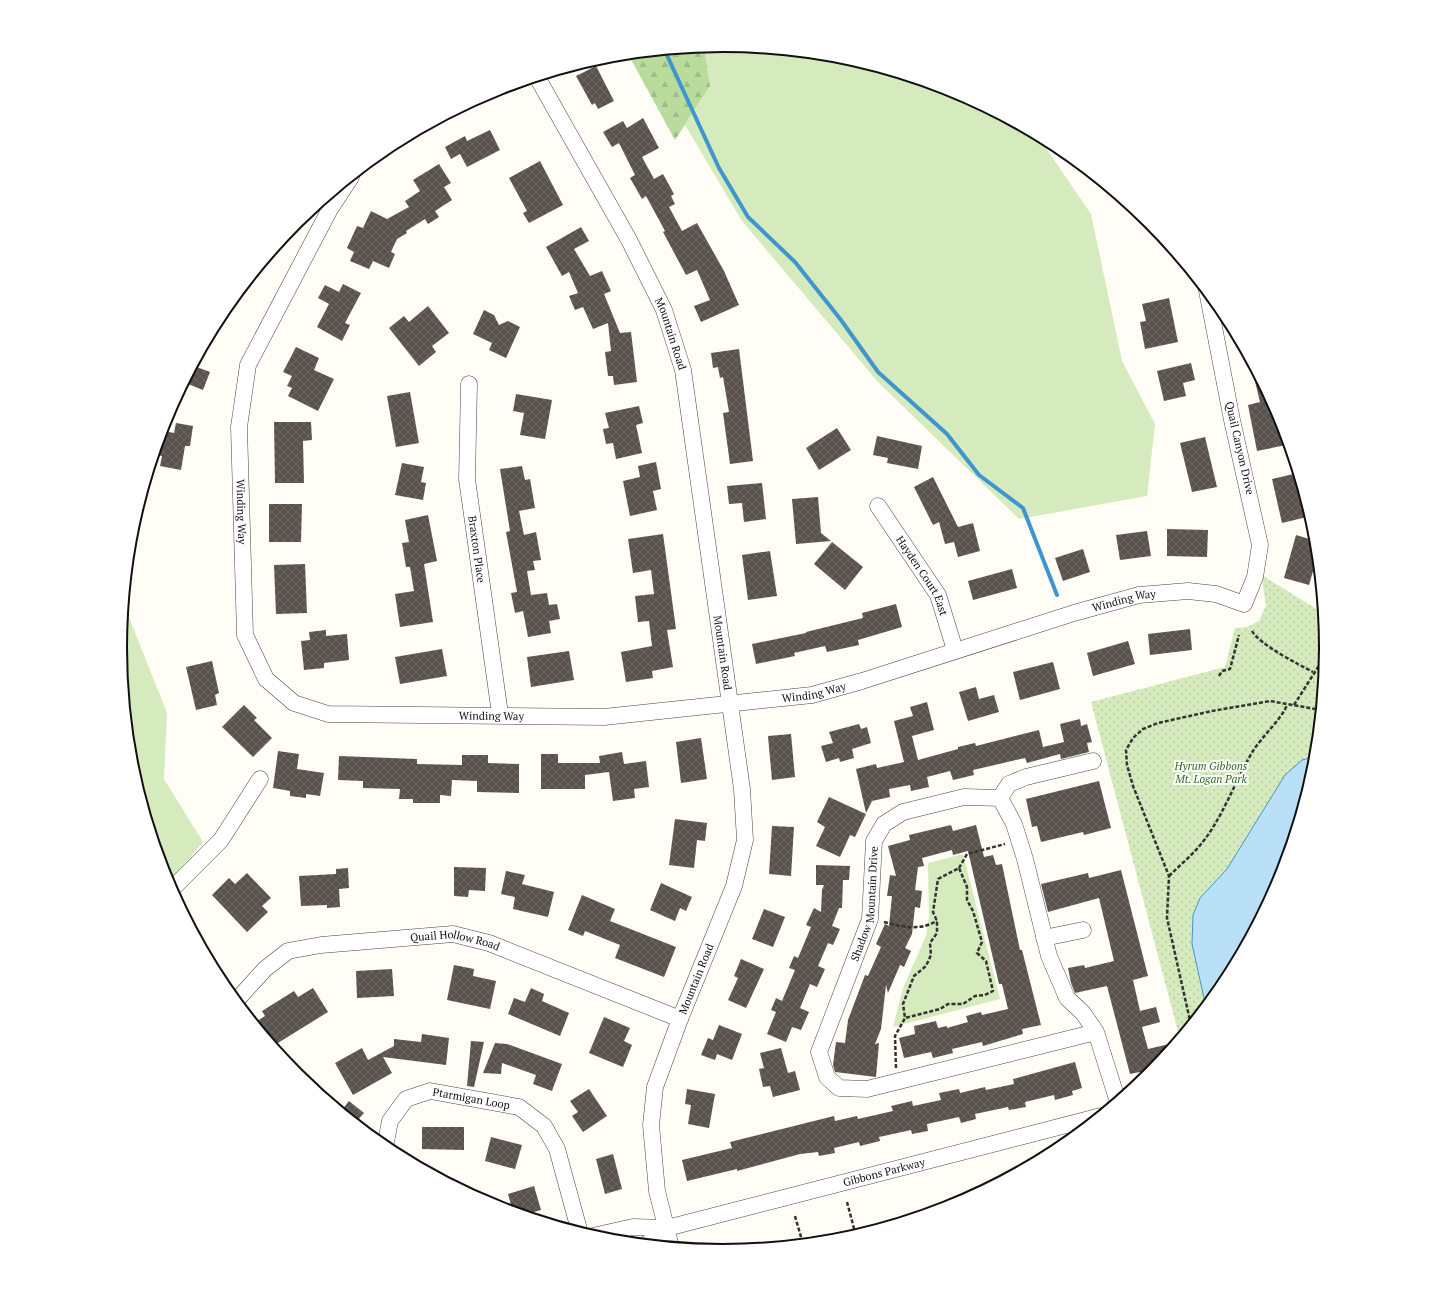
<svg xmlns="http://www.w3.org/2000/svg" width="1447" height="1297" viewBox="0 0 1447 1297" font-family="'PT Serif',serif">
	<defs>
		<pattern id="forest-firs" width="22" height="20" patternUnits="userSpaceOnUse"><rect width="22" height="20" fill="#b9dc9c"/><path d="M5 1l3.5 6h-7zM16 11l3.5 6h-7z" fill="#9ebc85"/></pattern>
		<pattern id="park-dots" width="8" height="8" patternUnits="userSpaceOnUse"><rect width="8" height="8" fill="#d5ebbd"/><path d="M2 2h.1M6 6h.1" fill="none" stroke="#b6c8a1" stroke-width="1.8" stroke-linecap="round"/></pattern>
		<pattern id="building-cross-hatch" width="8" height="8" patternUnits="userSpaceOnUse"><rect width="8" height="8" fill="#5a524d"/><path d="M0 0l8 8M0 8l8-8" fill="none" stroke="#6d6662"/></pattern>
	</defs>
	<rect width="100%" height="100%" fill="#fffdf5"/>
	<g fill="#d5ebbd">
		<polygon points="724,45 841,57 955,91 1037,135 1091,214 1122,361 1155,424 1147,496 1019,519 878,382 742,221 685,125 710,86 704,47"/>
		<polygon points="124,605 167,713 164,779 203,842 168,883 132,766 120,648"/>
		<polygon points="963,854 1000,999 893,1027 903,988 926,936 929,916 928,863"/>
	</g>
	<polygon fill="url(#forest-firs)" points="704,47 710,86 675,140 628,54"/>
	<polygon fill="url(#park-dots)" points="1263,576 1323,613 1327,649 1315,766 1281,880 1225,984 1180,1039 1091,702 1225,667 1235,628 1247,627 1259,621 1266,605 1263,587"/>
	<polygon fill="#b9e0f7" stroke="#3f96cf" points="1316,756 1315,766 1281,880 1225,984 1206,1007 1192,944 1193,915 1200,898 1227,869 1285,775 1302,760"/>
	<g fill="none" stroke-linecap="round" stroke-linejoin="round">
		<polyline stroke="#3f96cf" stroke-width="4" points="665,51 719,168 748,217 795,262 841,320 878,372 947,434 979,475 1023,508 1057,595"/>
	</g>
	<g fill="url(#building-cross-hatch)">
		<polygon points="596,66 614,101 598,109 595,103 592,105 576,76"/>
		<polygon points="643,118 659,148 642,157 654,179 663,174 674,194 671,196 675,204 669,207 682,231 697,223 724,271 739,305 701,322 694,306 710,300 697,270 686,275 663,232 665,231 646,196 642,199 630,178 635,175 619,143 612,147 603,132 623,121 627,128"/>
		<polygon points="490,130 500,150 467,167 460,154 451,159 445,147 465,136 467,141"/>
		<polygon points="540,161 563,205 529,223 523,213 527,211 509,178"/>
		<polygon points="439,164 451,183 444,187 452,200 435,211 439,217 428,224 425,219 406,231 407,233 397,239 391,252 395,254 389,268 373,261 369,269 350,261 354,252 347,248 357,226 363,228 371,211 387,219 409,207 405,201 420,191 413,180"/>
		<polygon points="581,227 589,241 574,249 590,276 602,271 611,291 604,294 620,333 631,332 637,382 614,385 613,376 608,376 605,352 611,351 608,323 593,329 583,307 575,310 569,296 578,293 569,272 562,276 546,247"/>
		<polygon points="343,284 361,293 345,323 350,325 342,341 317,327 329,304 318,298 325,285 339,292"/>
		<polygon points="1169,298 1178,342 1145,349 1140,322 1146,321 1142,304"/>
		<polygon points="428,306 449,333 432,346 436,352 419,366 389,328 404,316 409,322"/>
		<polygon points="484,310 494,315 499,325 508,321 520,327 506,358 489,350 492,343 473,334"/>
		<polygon points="296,347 319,358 314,370 334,379 318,411 288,396 292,388 287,386 292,376 283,372"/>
		<polygon points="739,349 753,461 730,464 723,413 729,412 723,377 720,378 718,367 713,368 711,353"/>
		<polygon points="1191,363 1195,380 1183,383 1186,396 1164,401 1157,371"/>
		<polygon points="194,366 210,372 203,390 188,384 191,376 188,375"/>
		<polygon points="1257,372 1280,415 1286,445 1257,451 1248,405 1260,402 1253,373"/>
		<polygon points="410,392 419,443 396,447 387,396"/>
		<polygon points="516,394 552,400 545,439 520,435 524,413 513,411"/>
		<polygon points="639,406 643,423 636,425 642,453 616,459 613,443 606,444 603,429 609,428 605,413"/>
		<polygon points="274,422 311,422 312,440 303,441 304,483 275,483"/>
		<polygon points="176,423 193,426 190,446 185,446 181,470 160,466 162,456 157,455 159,444 162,444 164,431 174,433"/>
		<polygon points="837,428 851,450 819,470 806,448"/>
		<polygon points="877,436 922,446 918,469 887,463 888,458 873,455"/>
		<polygon points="1205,437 1217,487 1192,492 1180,443"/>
		<polygon points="656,462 661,489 653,491 657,510 630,516 623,481 640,477 638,466"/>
		<polygon points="402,463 424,467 421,482 426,483 423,500 395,495"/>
		<polygon points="522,466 525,480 530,479 535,508 519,511 524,535 536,532 541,560 533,561 535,570 527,571 531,595 547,593 549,605 557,604 560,619 549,621 551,633 528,637 523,611 515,613 511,593 517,592 506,532 510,531 500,469"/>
		<polygon points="1298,473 1311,516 1282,523 1272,479"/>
		<polygon points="933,477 958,527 973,523 980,551 958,557 954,542 945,544 939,522 933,525 914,487"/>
		<polygon points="762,483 766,519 744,522 742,503 729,504 727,486"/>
		<polygon points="818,497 821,533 831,541 796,544 792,499"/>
		<polygon points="269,504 302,504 301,542 269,542"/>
		<polygon points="428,515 437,561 424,564 433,622 400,627 395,594 414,591 410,567 406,567 402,543 409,542 405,520"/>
		<polygon points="1167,529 1208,530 1207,557 1167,556"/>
		<polygon points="1147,531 1151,556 1120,560 1116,535"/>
		<polygon points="663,534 676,629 667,630 673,667 652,671 653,678 626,682 621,652 652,646 649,621 638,622 635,596 654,594 651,570 633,573 628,539"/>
		<polygon points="1296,535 1316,541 1318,554 1309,585 1284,578"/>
		<polygon points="832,542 863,567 845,590 814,564"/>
		<polygon points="1083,549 1090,572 1063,581 1055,558"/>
		<polygon points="770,551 777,596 748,600 742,555"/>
		<polygon points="305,564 307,613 276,614 274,565"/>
		<polygon points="1012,569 1017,588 973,600 968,581"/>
		<polygon points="896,604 902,627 858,640 859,645 827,652 825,646 794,653 795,656 756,664 752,644 806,633 806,632 863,618 862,613"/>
		<polygon points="1190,629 1192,650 1150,655 1148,634"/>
		<polygon points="326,630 326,636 347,634 349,660 324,663 324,668 304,670 301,641 310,640 309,632"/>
		<polygon points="1128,641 1135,664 1093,676 1087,653"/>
		<polygon points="442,649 447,676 400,684 395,657"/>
		<polygon points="569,651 574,680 531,687 527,657"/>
		<polygon points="212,661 219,693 215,695 217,705 196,710 186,667"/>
		<polygon points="1053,662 1060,689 1020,700 1013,672"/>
		<polygon points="976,687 979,699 994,695 999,712 968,721 959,692"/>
		<polygon points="927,702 934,730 912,736 918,760 958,749 958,747 975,743 976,746 1039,730 1043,747 1064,742 1060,724 1080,719 1081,726 1087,724 1092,742 1087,743 1089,752 1061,759 1060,754 1027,763 1025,758 973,770 974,775 953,780 950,771 927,777 929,787 911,791 910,785 889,789 890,797 872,801 866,813 856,769 876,764 877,768 904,762 894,721 913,716 910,707"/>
		<polygon points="244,705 257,718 254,720 272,738 253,757 222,727"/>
		<polygon points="859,724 861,729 867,727 871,743 852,749 854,758 840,762 839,758 826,762 821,746 833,743 829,732"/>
		<polygon points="791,734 795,777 772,780 768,736"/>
		<polygon points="701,738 707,779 681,783 676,742"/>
		<polygon points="278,751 299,754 297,769 324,773 320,796 306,794 306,798 290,796 290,791 273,788"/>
		<polygon points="622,752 624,764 646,761 649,787 634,789 635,798 613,801 609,772 585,775 585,789 541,789 541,754 558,754 558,763 600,763 599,756"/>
		<polygon points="462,755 488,755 488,763 519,764 519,793 477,792 477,781 452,780 451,796 440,795 440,803 413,803 413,799 399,799 400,789 363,788 363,781 338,780 339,756 417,759 417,764 462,765"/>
		<polygon points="1099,781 1111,828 1084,835 1083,832 1041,842 1037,826 1032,827 1026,799"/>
		<polygon points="829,797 866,814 855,837 850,835 840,857 816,846 825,827 817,822"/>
		<polygon points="675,819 707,823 705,841 697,840 694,868 669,865"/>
		<polygon points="951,825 953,831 976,825 984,857 993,855 996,865 1002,864 1020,950 1022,950 1041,1025 1022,1029 1023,1034 983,1046 982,1042 952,1049 953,1053 933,1058 931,1052 904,1058 899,1038 915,1034 914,1026 936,1021 938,1028 947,1026 947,1028 968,1022 966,1016 981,1012 982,1015 1008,1009 1002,984 999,984 968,851 953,855 952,850 922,858 924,866 918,867 915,890 922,891 920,908 915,907 912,934 905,948 911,951 904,967 900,965 888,993 886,985 881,1029 875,1044 879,1043 876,1077 835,1072 833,1065 836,1042 845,1043 848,1020 865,975 868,976 881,947 876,944 885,924 889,926 892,896 887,896 890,875 896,876 888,846 910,840 909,835"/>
		<polygon points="772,826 794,827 791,876 769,874"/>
		<polygon points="816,865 850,866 849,880 843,880 842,908 839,908 832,926 840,929 833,945 828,943 818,966 825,969 817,987 810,984 800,1008 809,1012 801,1030 792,1027 786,1042 767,1034 776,1012 771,1010 776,998 782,1001 795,970 789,968 794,956 798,958 811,927 806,925 814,908 821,912 822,890 824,885 816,885"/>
		<polygon points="454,867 486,868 485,891 469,890 468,897 454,896"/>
		<polygon points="348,868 349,888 339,889 340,907 327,908 327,905 301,906 299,876 336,874 336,869"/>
		<polygon points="1121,870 1148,976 1133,980 1140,1011 1156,1007 1160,1022 1142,1027 1148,1049 1178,1042 1150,1075 1143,1082 1140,1072 1130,1074 1107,986 1075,993 1071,983 1068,968 1084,965 1085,968 1114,961 1099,898 1048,912 1041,884 1088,873 1089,878"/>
		<polygon points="506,871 525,875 522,884 554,892 548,917 513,909 515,897 501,894"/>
		<polygon points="247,873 271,898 262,906 268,912 247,932 212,895 229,878 235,884"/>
		<polygon points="661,883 692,897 686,911 680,908 675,921 650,910"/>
		<polygon points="582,895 615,909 610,921 676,947 664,977 615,958 620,945 585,931 583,936 568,930"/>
		<polygon points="764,909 785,917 773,947 752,939"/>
		<polygon points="741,959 764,969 746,1008 728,1000 738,978 734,976"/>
		<polygon points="454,965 474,969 473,976 496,981 490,1009 447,1000"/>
		<polygon points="392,969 394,996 357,998 356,971"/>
		<polygon points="313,988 328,1012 273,1046 257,1021 265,1016 262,1011 294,991 298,997"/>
		<polygon points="531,988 544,994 542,1001 569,1013 560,1036 508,1014 514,998 525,1002"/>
		<polygon points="604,1017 630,1028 624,1041 632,1045 623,1067 589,1053"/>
		<polygon points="719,1025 742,1034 732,1060 717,1054 715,1060 701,1055 708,1038 713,1040"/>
		<polygon points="422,1034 449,1038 446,1065 383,1057 392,1073 353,1095 335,1063 362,1048 368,1060 394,1046 394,1039 421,1042"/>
		<polygon points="471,1041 484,1042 474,1087 467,1086"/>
		<polygon points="495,1043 507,1044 562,1064 552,1091 533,1084 536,1075 502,1063 501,1074 483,1073"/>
		<polygon points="781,1048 788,1073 795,1071 800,1090 773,1097 770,1086 763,1087 759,1069 764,1068 760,1053"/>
		<polygon points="1075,1062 1082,1088 1072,1091 1073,1095 1055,1100 1054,1095 1025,1102 1026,1107 1009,1110 1008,1107 975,1114 976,1119 961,1123 959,1117 927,1124 928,1131 912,1134 911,1130 879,1137 880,1141 860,1146 859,1142 834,1148 835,1153 819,1156 818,1152 800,1154 737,1171 737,1169 687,1181 682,1160 732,1148 730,1142 834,1116 835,1121 857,1116 858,1119 893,1111 891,1106 912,1101 913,1106 941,1100 939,1093 959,1089 960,1093 985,1087 986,1090 1014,1084 1013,1079"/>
		<polygon points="589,1089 607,1116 583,1132 572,1116 578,1112 570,1101"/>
		<polygon points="687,1089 715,1094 709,1128 688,1124 691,1105 685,1104"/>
		<polygon points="349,1101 364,1113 355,1123 341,1111"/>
		<polygon points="422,1127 464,1127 464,1150 422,1149"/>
		<polygon points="491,1137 522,1145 515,1169 485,1161"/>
		<polygon points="613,1154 622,1189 605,1194 596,1159"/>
		<polygon points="534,1186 541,1210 523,1215 513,1212 508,1194"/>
	</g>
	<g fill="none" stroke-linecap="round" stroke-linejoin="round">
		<defs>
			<g id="minor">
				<path id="s1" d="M 537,77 L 629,240 L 664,310 L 683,370 L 742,789 L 745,840 L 734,886 L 680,1019 L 655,1087 L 651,1125 L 657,1191 L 671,1247"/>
				<path id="s2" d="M 351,177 L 330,209 L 248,365 L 239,427 L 245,635 L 266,679 L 294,703 L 328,714 L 604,717 L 812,695 L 862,681 L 1074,613 L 1139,595 L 1188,591 L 1216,594 L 1244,604 L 1255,577 L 1260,545 L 1232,420 L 1207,291"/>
				<path id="s3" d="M 469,384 L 467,479 L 500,714"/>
				<path id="s4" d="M 878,506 L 938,595 L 955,650"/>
				<polyline points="1000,798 1009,784 1026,777 1093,761"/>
				<polyline points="171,890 221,840 260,779"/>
				<polyline points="1044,938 1083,930"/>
				<path id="s5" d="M 236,1001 L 265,969 L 288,951 L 321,945 L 453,934 L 489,943 L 680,1019"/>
				<path id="s6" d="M 1096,1032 L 867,1089 L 839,1088 L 827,1077 L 819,1052 L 870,919 L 874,841 L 884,824 L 903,812 L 964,797 L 1000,798 L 1014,824 L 1025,859 L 1049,956 L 1067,998 L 1083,1013 L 1096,1032 L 1118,1102"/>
				<path id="s7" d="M 385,1147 L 390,1121 L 406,1099 L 430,1091 L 519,1107 L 544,1126 L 557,1149 L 580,1233"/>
				<path id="s8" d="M 667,1228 L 1101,1116"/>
				<polyline points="593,1236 633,1227 667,1228 647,1244"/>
			</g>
		</defs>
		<use href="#minor" stroke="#444" stroke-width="17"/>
		<g stroke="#333" stroke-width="2.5" stroke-dasharray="4 2" stroke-linecap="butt">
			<polyline points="1321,629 1325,631"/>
			<path d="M 1252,631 C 1260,645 1298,664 1313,672"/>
			<polyline points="1219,676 1222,671 1230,669 1239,635"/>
			<polyline points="1294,705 1327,653"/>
			<polyline points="959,868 967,854 1005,844"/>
			<path d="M 1169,876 C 1181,864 1195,853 1205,839 C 1225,812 1236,779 1253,751 C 1263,735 1281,720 1287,705"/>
			<path d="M 884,922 C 903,927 919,931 937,921"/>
			<polyline points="1191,1025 1167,918 1169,876 1133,786 1127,765 1126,750 1133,738 1143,729 1158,723 1212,711 1270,701 1321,710"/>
			<polyline points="896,1068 895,1036 905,1018 903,1004 914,976 926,966 931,955 930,943 937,933 937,921 933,912 938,879 959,868 967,887 967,900 973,911 982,942 977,953 986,961 993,991 985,995 975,996 963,1004 948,1004 940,1009 905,1018"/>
			<polyline points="847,1202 856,1236"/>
			<polyline points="795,1216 803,1244"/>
			<polyline points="695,1248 709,1251"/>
		</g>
		<use href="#minor" stroke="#fff" stroke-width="16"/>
	</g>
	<g text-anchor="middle" stroke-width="4" stroke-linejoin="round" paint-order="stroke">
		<g font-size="11" fill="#111" stroke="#fff">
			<text dy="4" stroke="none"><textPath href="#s1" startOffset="290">Mountain Road</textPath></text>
			<text transform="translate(1240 448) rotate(77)" y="4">Quail Canyon Drive</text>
			<text dy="4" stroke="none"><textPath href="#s2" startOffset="362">Winding Way</textPath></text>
			<text dy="4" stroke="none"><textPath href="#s3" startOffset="166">Braxton Place</textPath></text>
			<text dy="4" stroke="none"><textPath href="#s4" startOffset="83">Hayden Court East</textPath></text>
			<text dy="4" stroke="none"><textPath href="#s2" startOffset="1418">Winding Way</textPath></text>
			<text dy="4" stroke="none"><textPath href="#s1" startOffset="614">Mountain Road</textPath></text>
			<text dy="4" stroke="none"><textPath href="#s2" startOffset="1094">Winding Way</textPath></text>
			<text dy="4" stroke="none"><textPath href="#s2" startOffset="770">Winding Way</textPath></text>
			<text dy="4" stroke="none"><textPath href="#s6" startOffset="463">Shadow Mountain Drive</textPath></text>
			<text dy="4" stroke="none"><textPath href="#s5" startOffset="241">Quail Hollow Road</textPath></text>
			<text transform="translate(696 979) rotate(-68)" y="4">Mountain Road</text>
			<text dy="4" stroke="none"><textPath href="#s7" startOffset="121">Ptarmigan Loop</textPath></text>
			<text dy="4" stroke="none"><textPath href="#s8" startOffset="224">Gibbons Parkway</textPath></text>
		</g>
		<g font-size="11" font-style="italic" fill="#2f6b1f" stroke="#fff">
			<text x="1211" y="770">Hyrum Gibbons<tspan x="1211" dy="13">Mt. Logan Park</tspan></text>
		</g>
	</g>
	<path d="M0 0H1447V1297H0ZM127 648a596 596 0 1 1 1192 0a596 596 0 1 1-1192 0Z" fill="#fff" fill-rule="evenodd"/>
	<path fill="none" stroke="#111" stroke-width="2" d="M127 648a596 596 0 1 1 1192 0a596 596 0 1 1-1192 0Z"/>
</svg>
